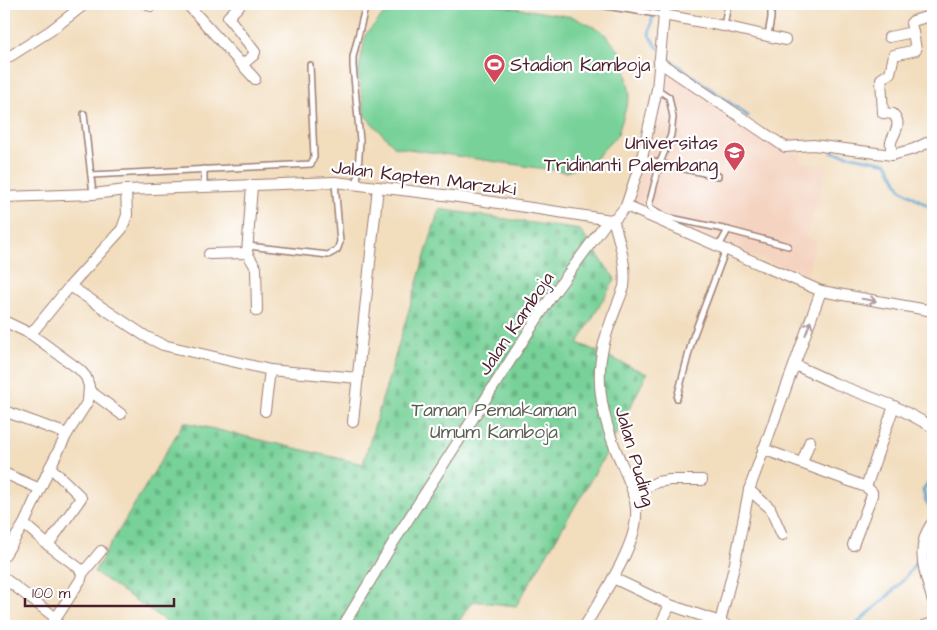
<svg xmlns="http://www.w3.org/2000/svg" width="937" height="630" viewBox="0 0 937 630" font-family="'Architects Daughter',sans-serif">
	<defs>
		<pattern id="cemetery-stones" width="16" height="16" patternUnits="userSpaceOnUse" patternTransform="scale(1.25)"><rect width="16" height="16" fill="#77d198"/><path d="M2 7V4a2 2 0 0 1 4 0v3zM10 15v-3a2 2 0 0 1 4 0v3z" fill="#68b383"/></pattern>
	</defs>
	<rect width="100%" height="100%" fill="#fff"/>
	<filter id="ink" filterUnits="userSpaceOnUse"><feTurbulence type="fractalNoise" baseFrequency=".02" numOctaves="2"/><feDisplacementMap in="SourceGraphic" scale="10" xChannelSelector="R" yChannelSelector="G"/><feConvolveMatrix kernelMatrix="1 2 1 2 8 2 1 2 1" color-interpolation-filters="sRGB"/></filter>
	<filter id="wash" filterUnits="userSpaceOnUse"><feTurbulence type="fractalNoise" baseFrequency=".0096" numOctaves="4" result="noise"/><feDisplacementMap in="SourceGraphic" scale="20" xChannelSelector="R" yChannelSelector="G"/><feGaussianBlur stdDeviation="1.12" result="paint"/><feColorMatrix in="noise" values="0 0 0 0 0 0 0 0 0 0 0 0 0 0 0 0 0 1.4 0 .05"/><feComposite in="paint" operator="in"/></filter>
	<g filter="url(#wash)">
		<rect width="100%" height="100%" fill="#f2ddbd"/>
		<polygon fill="#f4d3c0" points="665,69 784,150 801,154 800,162 828,167 805,237 817,242 806,276 632,207 643,168"/>
		<polygon fill="#77d198" stroke="#607862" points="401,4 490,4 573,17 602,31 622,54 630,94 618,134 591,163 566,172 395,147 365,116 358,73 366,34 387,11"/>
		<polygon fill="url(#cemetery-stones)" stroke="#607862" points="439,209 580,230 615,279 578,343 647,374 606,454 516,606 472,601 456,626 173,626 94,572 184,422 363,464"/>
		<g fill="none" stroke-linecap="round" stroke-linejoin="round">
			<g stroke="#58a1cf" stroke-width="3">
				<polyline points="647,4 655,5 649,35 658,48"/>
				<polyline points="663,55 748,116"/>
				<polyline points="832,152 887,163 901,189 933,209"/>
				<polyline points="933,475 923,490 926,502 933,510"/>
				<path d="M 854,626 C 872,610 912,578 919,555"/>
			</g>
		</g>
	</g>
	<g filter="url(#ink)">
		<g fill="none" stroke-linecap="round" stroke-linejoin="round">
			<defs>
				<g id="service">
					<polyline points="593,4 663,15"/>
					<polyline points="724,26 728,4"/>
					<polyline points="768,35 771,18 771,4"/>
					<polyline points="657,89 669,97 673,117 671,135 660,163 649,205 650,208 666,217 728,230"/>
					<polyline points="84,114 93,194"/>
					<polyline points="642,158 671,166 718,176"/>
					<polyline points="204,169 204,187"/>
					<polyline points="91,175 311,164 314,157 310,65"/>
					<polyline points="357,184 360,141 353,66 353,57 366,4"/>
					<polyline points="248,246 328,255 337,250 340,242 335,183"/>
					<polyline points="719,246 728,230 788,246"/>
					<polyline points="677,398 693,337 726,249"/>
				</g>
				<g id="minor">
					<polyline points="148,4 151,6"/>
					<polyline points="187,4 255,79"/>
					<polyline points="241,4 228,17 255,52 254,55 242,65"/>
					<polyline points="663,15 724,26 785,40"/>
					<polyline points="889,37 913,32 911,23 913,21 933,15"/>
					<polyline points="4,60 50,31 85,4"/>
					<polyline points="659,62 785,147 813,145 892,155 914,149 933,140"/>
					<path d="M 892,155 C 892,151 890,146 891,142 C 894,132 903,124 893,114 L 883,113 L 881,79 L 890,73 L 894,55 L 916,50 L 913,32"/>
					<polyline points="252,186 247,253 256,268 257,311"/>
					<polyline points="4,197 93,194 126,190 335,182 452,196 611,220 617,217 626,206 642,158 657,89 665,4"/>
					<polyline points="626,206 821,291 933,311"/>
					<polyline points="209,254 247,253"/>
					<polyline points="70,286 145,336 163,345 270,370 358,378"/>
					<polyline points="4,321 31,334 80,370 86,377 89,386 88,401 67,434 50,467 24,524 4,556"/>
					<polyline points="31,334 70,286 122,229 127,215 126,190"/>
					<polyline points="795,365 834,383 894,406 933,427"/>
					<polyline points="90,391 121,414"/>
					<polyline points="4,411 67,434"/>
					<polyline points="265,411 270,370"/>
					<polyline points="353,422 378,187"/>
					<polyline points="763,449 866,487 894,406"/>
					<polyline points="802,463 810,441"/>
					<polyline points="4,473 40,489"/>
					<polyline points="749,490 770,508 782,535"/>
					<polyline points="633,495 657,482 670,480 702,480"/>
					<path d="M 933,522 C 914,546 925,575 933,601"/>
					<polyline points="24,524 48,545 79,568 82,574 81,579 51,626"/>
					<polyline points="48,545 81,498 78,494 50,467"/>
					<polyline points="853,545 872,495 872,492 866,487"/>
					<polyline points="82,574 101,551"/>
					<polyline points="4,578 56,618"/>
					<polyline points="613,578 670,605 720,622 728,626"/>
					<polyline points="720,622 735,563 749,490 821,291"/>
					<polyline points="343,626 393,543 551,297 608,220"/>
					<path d="M 585,626 C 601,598 635,548 636,517 C 638,494 623,469 615,448 C 603,417 595,381 603,348 C 607,327 617,307 624,287 C 627,264 619,241 613,219"/>
					<polyline points="660,626 670,605"/>
					<polyline points="924,626 933,623"/>
				</g>
			</defs>
			<use href="#service" stroke="#9e7e74" stroke-width="8"/>
			<use href="#minor" stroke="#9e7e74" stroke-width="12"/>
			<use href="#service" stroke="#fff" stroke-width="5"/>
			<use href="#minor" stroke="#fff" stroke-width="10"/>
		</g>
		<defs><path id="oneway-shaft" d="M-6 0H5M1.5-3L5.5 0L1.5 3" fill="none" stroke-width="1.6" stroke-linecap="round" stroke-linejoin="round" transform="scale(1.25)"/></defs>
		<g stroke="#ae9aa0">
			<use href="#oneway-shaft" transform="translate(869 300) rotate(9)"/>
			<use href="#oneway-shaft" transform="translate(808 328) rotate(-70)"/>
		</g>
	</g>
	<defs>
		<symbol id="stadium-pin" viewBox="-11 -11 22 30"><path d="M0 17L-7.5 6A9.5 9.5 0 1 1 7.5 6Z" fill="#d1495b" stroke="#fff"/><path d="M0-5a6.5 5 0 1 0 0 10a6.5 5 0 1 0 0-10ZM-3.5-1.8h7v3.6h-7Z" fill="#fff"/></symbol>
		<symbol id="university-pin" viewBox="-11 -11 22 30"><path d="M0 17L-7.5 6A9.5 9.5 0 1 1 7.5 6Z" fill="#d1495b" stroke="#fff"/><path d="M0-5L7-2L0 1L-7-2ZM-4 1L0 2.5L4 1V4Q0 6-4 4Z" fill="#fff"/></symbol>
	</defs>
	<g fill-rule="evenodd">
		<use href="#stadium-pin" x="482" y="52" width="25" height="34"/>
		<use href="#university-pin" x="722" y="140" width="25" height="34"/>
	</g>
	<g text-anchor="middle" stroke-width="4.5" stroke-linejoin="round" paint-order="stroke">
		<g font-size="19" fill="#4a1f2b" stroke="#fff" text-anchor="start">
			<text x="510" y="71">Stadion Kamboja</text>
			<text x="718" y="149" text-anchor="end">Universitas<tspan x="718" dy="22">Tridinanti Palembang</tspan></text>
		</g>
		<g font-size="19" fill="#4a1f2b" stroke="#fff">
			<text transform="translate(424 177) rotate(7)" y="7">Jalan Kapten Marzuki</text>
			<text transform="translate(515 323) rotate(-56)" y="7">Jalan Kamboja</text>
			<text transform="translate(636 456) rotate(74)" y="7">Jalan Puding</text>
		</g>
		<g font-size="19" fill="#5a5d51" stroke="#fff">
			<text x="494" y="416">Taman Pemakaman<tspan x="494" dy="22">Umum Kamboja</tspan></text>
		</g>
	</g>
	<rect width="937" height="630" fill="none" stroke="#fff" stroke-width="20"/>
	<path d="M25 598v8h149v-8" fill="none" stroke="#4a1f2b" stroke-width="2.5"/>
	<text x="32" y="598" font-size="15" fill="#4a1f2b" stroke="#ffffff" stroke-width="4" paint-order="stroke">100 m</text>
</svg>
